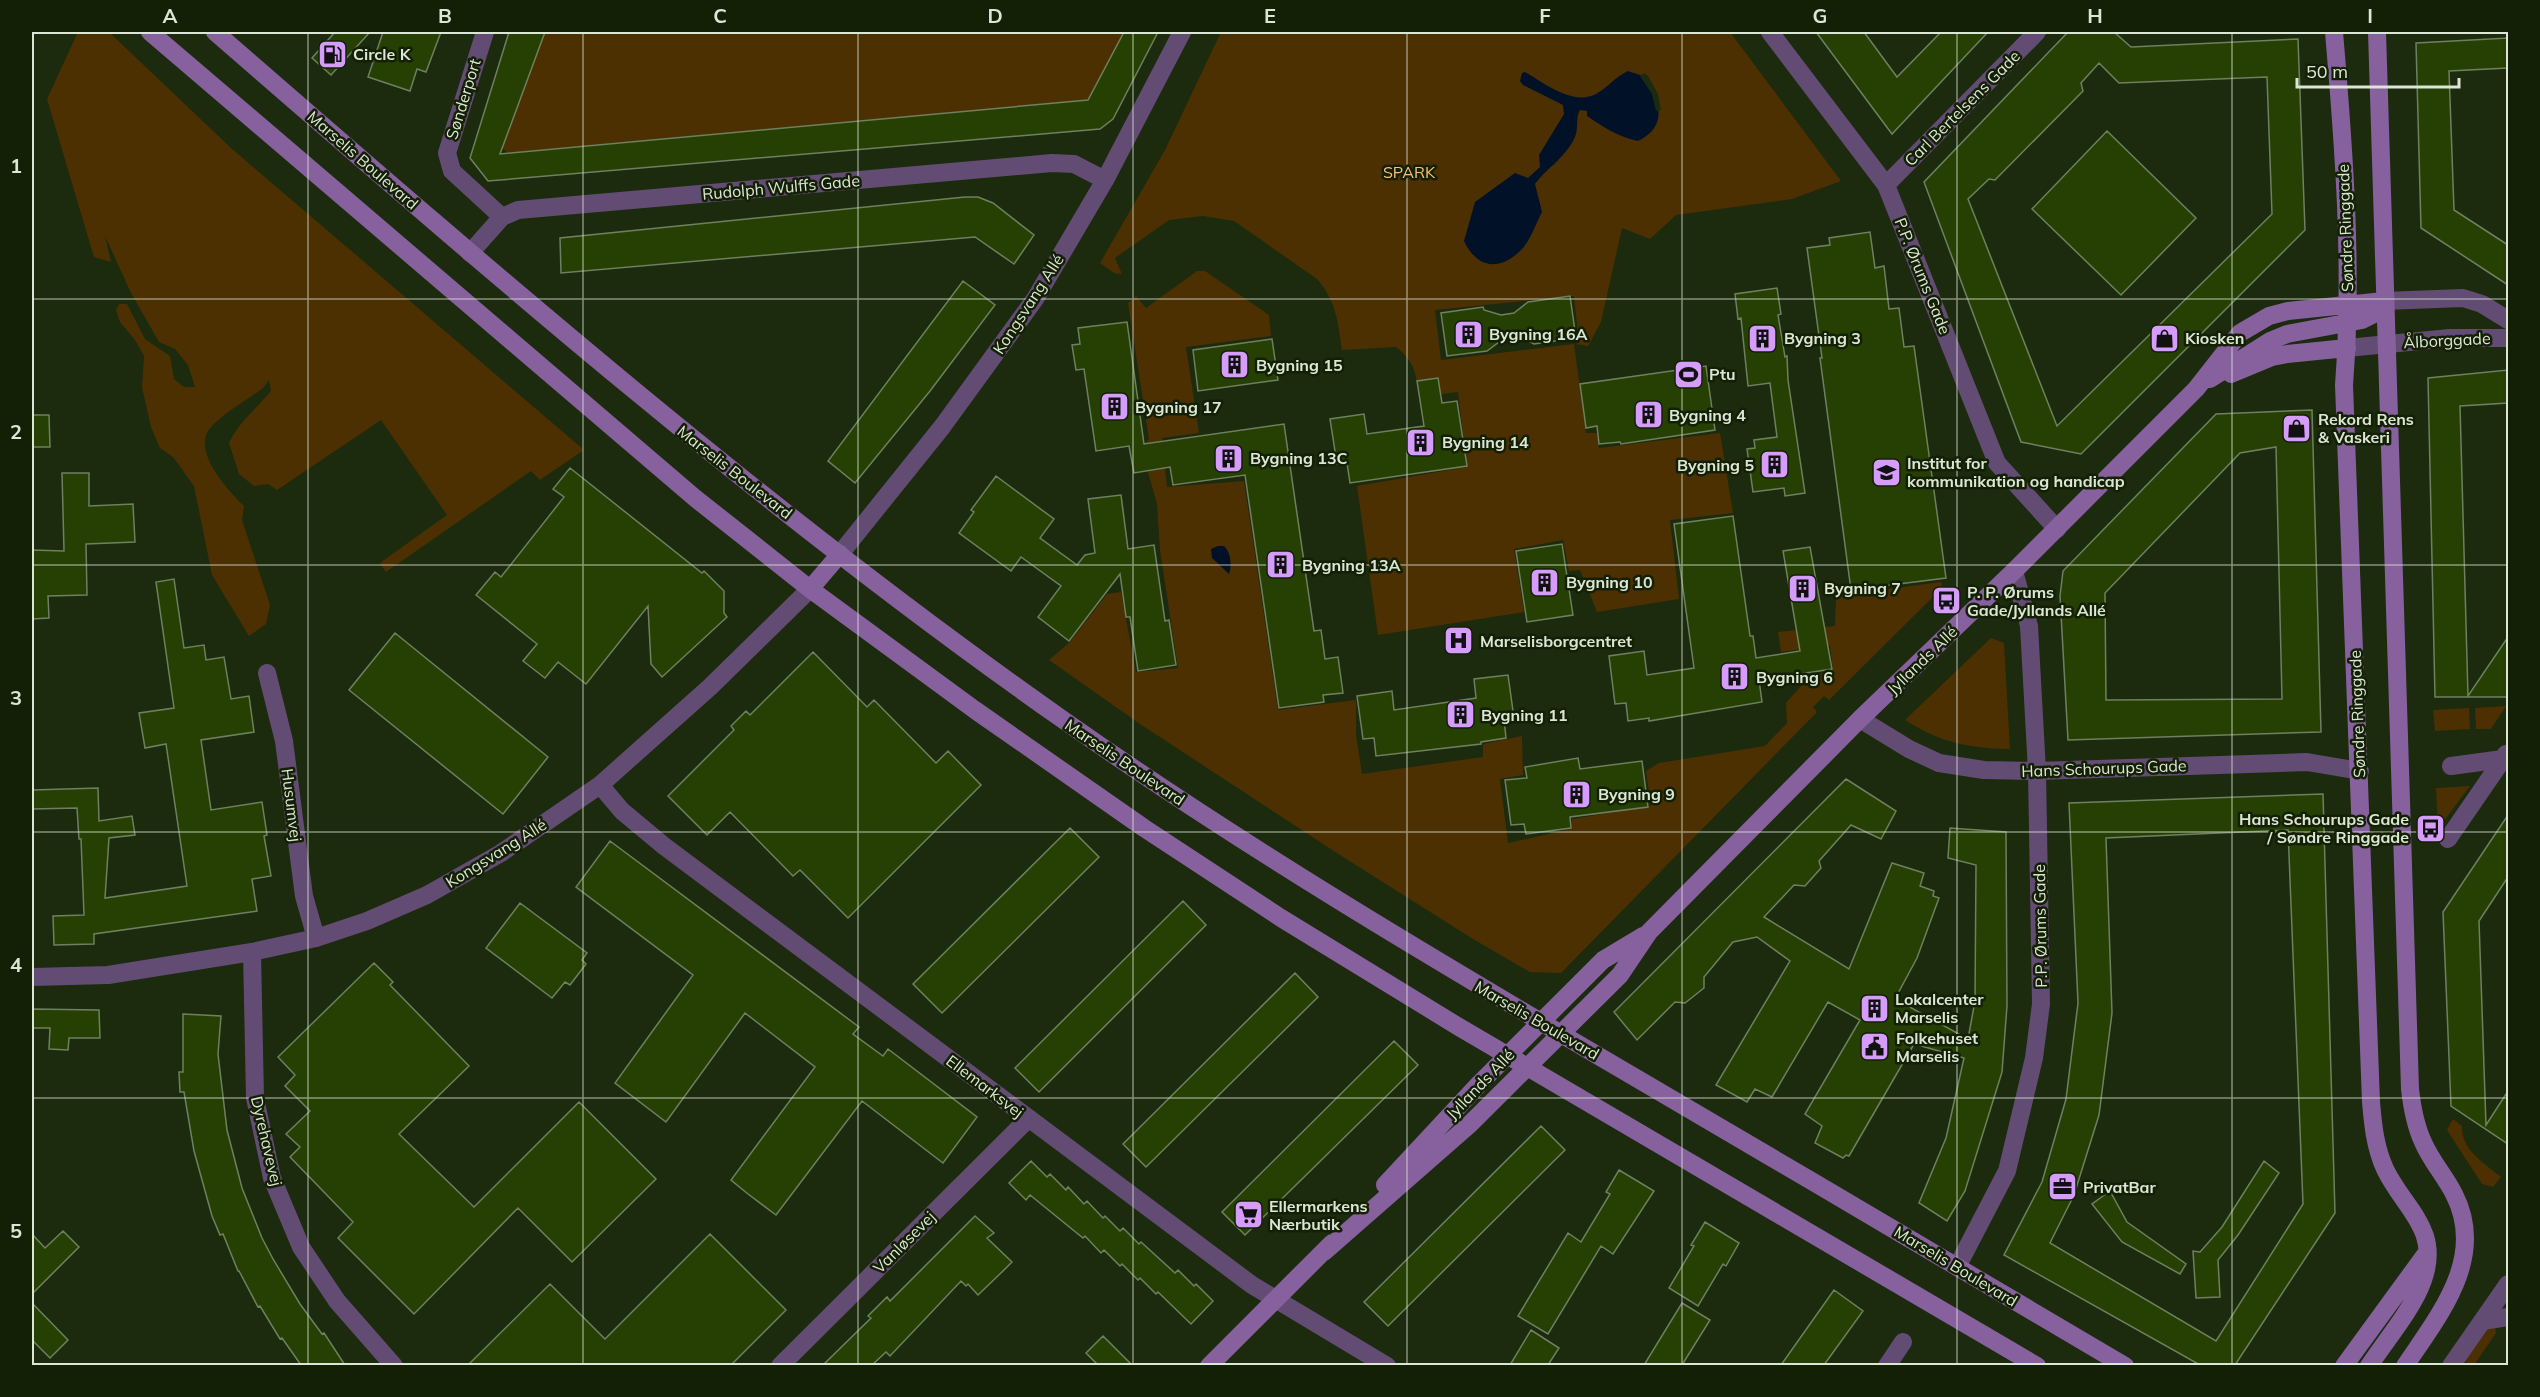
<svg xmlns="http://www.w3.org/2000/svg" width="2540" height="1397" viewBox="0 0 2540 1397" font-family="Mulish,sans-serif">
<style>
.green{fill:#4d3002}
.water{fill:#001128}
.pier{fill:#1c2a0e}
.building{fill:#264003;stroke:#6e8060;stroke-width:1.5;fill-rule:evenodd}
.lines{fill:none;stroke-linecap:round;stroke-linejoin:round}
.street{stroke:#634c73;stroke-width:18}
.secondary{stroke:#86619e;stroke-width:18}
.grid{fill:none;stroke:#dce6d5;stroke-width:1.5;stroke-opacity:0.55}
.labels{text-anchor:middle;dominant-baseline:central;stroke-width:5;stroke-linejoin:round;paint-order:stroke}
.poi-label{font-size:16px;font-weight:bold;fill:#dce6d5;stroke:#132005;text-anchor:start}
.street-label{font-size:16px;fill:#dce6d5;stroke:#132005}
.park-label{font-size:16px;fill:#febf71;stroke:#132005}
.neatline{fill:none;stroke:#dce6d5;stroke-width:2}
.grid-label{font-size:20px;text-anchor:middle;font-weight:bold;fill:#dce6d5}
</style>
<rect width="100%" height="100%" fill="#1c2a0e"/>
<path class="green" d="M90,32L111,34L231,148L584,450L540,480L531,471L386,572L380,564L384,560L447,515L381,420L277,490L268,484L254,486L239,474L229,443C238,423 257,408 271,391L269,380L263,388C247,400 225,412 211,427C190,450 228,490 244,506L242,520L270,605L266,624L249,636L212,575L194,486L173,457L160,448L151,427L142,387L144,356L135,340L120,322L116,310L119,304H127L145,339L170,356L174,379L184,387H195L188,365L175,349L159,342L131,293L105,236L111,262L94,257L47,99L77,34Z
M545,32H1124L1088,100L508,153L502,148Z
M1221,32H1730L1841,181L1792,199L1676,215L1650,239L1622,228L1601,322L1588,346L1575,344L1579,343L1574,296L1435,310L1441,360L1574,344L1586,433H1597L1599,448L1720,433L1733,513L1670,520L1679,599L1597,612L1580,570L1569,571L1563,540L1514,549L1524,612L1378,635L1357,486L1467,467L1458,392L1419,397C1416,373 1415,362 1396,347L1342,350C1338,322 1336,300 1317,279L1234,221L1203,216L1169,220L1115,258L1122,274L1114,273L1100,263L1165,150Z
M1197,271H1205L1269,315L1271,336L1186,347L1199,433L1162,438L1167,487L1244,481L1278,710L1356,700V735L1362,774L1483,757V744L1522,736L1523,775L1500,779L1508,843L1571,829L1572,819L1651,806L1646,771L1659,763L1765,746L1787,723L1786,703L1809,677L1833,670L1830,645L1781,652L1778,632L1835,626L1836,596L1941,582L1943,587L1829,700L1824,696L1813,707L1817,712L1561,973L1530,972L1473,939L1340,855L1140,724L1049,660L1070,642L1107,594L1121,592L1136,672L1178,668L1160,550L1157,504L1141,448L1149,439L1128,303L1136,296L1146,308Z
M1991,638L2004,643L2010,749C1968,748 1941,743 1905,720Z
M2506,706L2491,729H2476L2475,708Z
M2469,708L2470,729L2435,731L2433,710Z
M2470,786L2440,826L2438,830L2436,788Z
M2453,1119L2462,1126C2461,1150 2484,1163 2501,1177L2493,1187L2482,1184L2447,1130Z
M2495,1326L2496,1333L2474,1365L2465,1362L2488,1328Z"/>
<path class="water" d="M1628,71L1643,76C1659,99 1670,125 1638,141C1619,137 1603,127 1587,116V111L1580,110C1575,118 1579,128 1575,137C1567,156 1547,168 1535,184L1542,212C1536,223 1531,240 1521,250C1499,272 1477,268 1464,241L1475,202L1515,173L1528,178L1540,167L1539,155L1564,114L1563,105L1523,85L1520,81L1522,73L1525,72C1544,83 1573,106 1596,94C1607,88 1615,77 1628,71Z
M1218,546H1224C1231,553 1232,565 1229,574L1212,558L1211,549Z"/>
<path class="pier" d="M1644,73L1648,76L1658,94L1661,110L1656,111L1652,94L1640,76Z"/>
<path class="building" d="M335,32H370L331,75L312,58Z
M383,32H441L426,72L417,69L410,91L368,77Z
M509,32H545L500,154L1088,100L1124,32H1158L1113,119L1100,129L488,181L470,158Z
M1816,32H1864L1897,77L1941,32H1988L1892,134Z
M2068,32H2114L2131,47L2298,39L2305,230L2081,454L2021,442L1924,182ZM2099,63L2119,83L2267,77L2272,214L2057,426L1968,199L1989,179L1995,180L2083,91L2081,83Z
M2508,38V68L2449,71L2454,210L2508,245V285L2421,228L2416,43Z
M2107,131L2196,218L2121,295L2032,209Z
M965,197H978L993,203L1034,235L1014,264L975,237L561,273L560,238Z
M1870,232L1875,268L1884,266L1889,309L1899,308L1904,347L1914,346L1946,578L1851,590L1820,358H1822L1807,248L1830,245L1829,238Z
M963,281L995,305L930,391L855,483L828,461Z
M1777,288L1781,314L1778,315L1785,357L1787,356L1788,380L1805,493L1785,496L1784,488L1753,492L1747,449L1755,448L1754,440L1777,437L1770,383L1748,386L1741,318L1738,319L1735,294Z
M1570,296L1576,338L1534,344L1519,336L1503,339L1487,351L1447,356L1441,313L1483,307L1484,310L1501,315L1514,313L1528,302Z
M1127,322L1144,444L1284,424L1314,631L1321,630L1325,659L1338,657L1343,693L1323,695L1324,702L1279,708L1245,475L1173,485L1170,467L1134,473L1129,446L1096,451L1084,369L1076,370L1072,345L1080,344L1078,328Z
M1272,339L1278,380L1198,391L1193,350Z
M1706,366L1715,430L1621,444L1620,442L1599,444L1597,426L1586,428L1580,384Z
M2508,370V403L2460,406L2468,696L2508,637V697H2435L2428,378Z
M1438,378L1442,403L1457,401L1467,466L1350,483L1347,463L1337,464L1330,419L1364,414L1367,434L1424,426L1417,381Z
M2312,410L2321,732L2068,740L2060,596L2063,571L2216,414ZM2276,447L2282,699L2106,700L2105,593L2240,453Z
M32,415H49L50,447H32Z
M570,468L702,573L704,571L724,591V613L727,617L662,677L651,664L648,606L586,684L558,662L545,678L523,661L537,644L476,595L495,572L501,577L564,497L553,489Z
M62,473H89V506L133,504L135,542L86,544L87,595L48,596L49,618L32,619V550L64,551Z
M996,476L1054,519L1040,538L1077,565L1085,555L1095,553L1088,499L1121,495L1128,549L1154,545L1165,621L1169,620L1176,665L1138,671L1130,617H1126L1120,574L1069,641L1038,617L1061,586L1021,557L1011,571L959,533L974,512L971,510Z
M1733,516L1750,636H1753L1756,658L1800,651L1783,551L1810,547L1832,669L1759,680L1762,702L1649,721V718L1628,721L1626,703L1615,704L1609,656L1644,651L1647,675L1694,668L1674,524Z
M1562,544L1573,615L1527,622L1516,551Z
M174,579L184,648L204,645L206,660L224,657L231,699L249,696L254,732L201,740L211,810L262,802L267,835L264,836L271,876L252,879L257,911L94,934V944L54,945L53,916L84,915L81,839H79L77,808L32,809V790L98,788L99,821L132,816L135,835L109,838L105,898L187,886L166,744L145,748L139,713L174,708L156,582Z
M395,633L548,757L503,814L349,690Z
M813,652L867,707L874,700L936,763L948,751L981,785L848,918L800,870L793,876L730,812L707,835L668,796L734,730L731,726L746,711L750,715Z
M1508,675L1514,718L1504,719L1506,738L1481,742V744L1376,756L1374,738L1363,739L1357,696L1392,691L1394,710L1476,698L1474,679Z
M1578,758L1580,769L1642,761L1648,807L1570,817L1571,828L1526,834L1524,824L1511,825L1505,780L1527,778L1525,767Z
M1846,779L1896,811L1881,839L1851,825L1819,861L1821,868L1805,886L1794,885L1764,917L1849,969L1892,863L1924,873L1920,886L1934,891L1933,896L1939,898L1917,958L1895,999L1968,1039L1975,1001L1976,865L1948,858L1950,828L2006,832L2007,1006L2002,1072L1965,1191L1947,1221L1919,1203L1946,1138L1964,1058L1914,1044L1849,1156L1846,1155L1843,1158L1815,1143L1822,1126L1805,1114L1860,1020L1828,1002L1772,1097L1755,1089L1747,1102L1716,1085L1790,961L1757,937L1733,942L1704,977V988L1685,1003L1675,1002L1637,1040L1614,1012Z
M2323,794L2335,1213L2235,1365H2200L2004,1255L2042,1182L2066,1099L2078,1003L2069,803ZM2288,830L2303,1204L2216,1341L2050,1243L2074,1195L2099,1115L2112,1013L2106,838Z
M2508,815V877L2479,921L2486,1125L2508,1091V1144L2451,1106L2443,912Z
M1070,828L1099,857L942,1013L913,984Z
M610,841L859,1027L853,1034L883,1056L888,1049L977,1117L943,1163L862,1101L776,1215L748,1194L731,1180L815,1067L745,1013L666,1122L615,1083L693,975L576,887Z
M1183,901L1206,925L1039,1092L1015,1068Z
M520,903L587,953L582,960L586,964L570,985L565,982L552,998L486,948Z
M374,963L393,982L390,985L469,1066L399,1134L474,1207L579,1102L656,1179L572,1262L518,1208L414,1314L338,1238L353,1222L290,1157L300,1147L286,1134L310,1111L285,1086L295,1075L278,1057Z
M1295,973L1318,997L1146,1167L1123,1144Z
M32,1009L99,1010L100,1038H69L68,1050L49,1049L50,1028H32Z
M183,1014L221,1016L218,1054L227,1130L242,1188L262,1238L273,1259L300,1304L322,1334L324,1333L345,1365H301L282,1338L280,1339L260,1306L258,1307L239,1271H238L223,1234L220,1235L212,1216L194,1151L184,1092H180L179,1072H183Z
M1394,1041L1418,1065L1245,1235L1222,1212Z
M1541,1126L1565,1150L1388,1326L1364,1302Z
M1031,1161L1047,1177L1050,1174L1066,1190L1068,1187L1084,1204L1087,1201L1103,1218L1105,1216L1120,1231L1123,1228L1139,1244L1141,1242L1175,1273L1178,1270L1194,1286L1196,1284L1213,1301L1191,1324L1158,1292L1156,1294L1140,1278L1138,1280L1122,1264L1120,1266L1104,1250L1101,1253L1085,1236L1083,1238L1030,1195L1026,1200L1009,1183Z
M2264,1161L2279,1173L2238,1235L2218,1260L2220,1297L2196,1298L2193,1251L2200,1252L2222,1227Z
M1619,1170L1654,1191L1613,1254L1601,1246L1548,1334L1518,1316L1568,1233L1581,1242L1610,1194L1606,1192Z
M2110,1191L2127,1222L2186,1264L2180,1274L2122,1242L2092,1204Z
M975,1216L994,1233L987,1238L1012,1262L1003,1271L978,1295L968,1284L966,1286L961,1281L890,1356L886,1352L872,1365H823L871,1318L868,1316L887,1297L890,1301Z
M1705,1222L1739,1243L1726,1266L1723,1264L1698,1306L1669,1288L1694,1246L1691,1245Z
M63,1231L79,1247L32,1294V1234L45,1248Z
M710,1234L786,1310L731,1365H468L550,1284L605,1339Z
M1834,1290L1863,1311L1824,1365H1781Z
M32,1303L68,1340L50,1358L32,1340Z
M1682,1303L1710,1320L1682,1365H1644Z
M1531,1330L1559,1348L1548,1365H1510Z
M1103,1336L1132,1365H1098L1086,1353Z"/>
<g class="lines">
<path class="street" d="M485,32L447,153L452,171L502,217
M1770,32L1886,185L1997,463L2057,529
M1886,185L2037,32
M470,253L502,217L518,210L1052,163L1074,164L1105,180
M2384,301L2463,298L2482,304L2508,320
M2347,348L2450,338H2508
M840,554L942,427L1035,299L1105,180L1182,32
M267,673L284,741L304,896L316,938
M1860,719L1909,749L1939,763L1984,770L2037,771L2307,762L2360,771
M2451,766L2503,759L2506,754
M600,785L622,811L664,846L1252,1285L1387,1366
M2448,839L2503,759
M252,952L255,1098L272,1178L301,1247L337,1301L394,1366
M32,977L108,975L252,952L316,938L367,921L427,895L501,853L600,785L710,687L810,589
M1957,1267L2007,1171L2034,1058L2041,1004L2037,771L2029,626L2014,571
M2482,1321L2508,1317
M780,1366L1029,1118
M1887,1366L1903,1342
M2451,1366L2508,1284"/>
<path class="secondary" d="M150,32L695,498L810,589L975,710L1144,828L1281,918L1459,1027L2037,1366
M215,32C489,270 764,510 1062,719C1241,845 1430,957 1619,1068C1788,1167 1956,1266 2125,1366
M2334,32C2344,149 2353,268 2344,385L2371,1102C2373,1125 2375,1147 2385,1169C2404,1209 2441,1229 2423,1280C2413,1309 2386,1340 2369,1366
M2377,32L2410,1089C2412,1107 2415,1125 2423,1142C2431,1161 2445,1176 2454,1194C2487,1258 2439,1315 2405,1366
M2231,374L2272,357L2287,354L2347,348
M2210,379L2270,341L2287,334L2362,320L2374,314L2384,301
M810,589L840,554
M1385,1185L1480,1083L1603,960L1643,936
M1324,1252L1469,1125L1620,975L1649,932L1860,719L2014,571L2196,389L2240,333L2269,316L2288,311L2384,301
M1209,1366L1332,1243
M2344,1366L2425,1255"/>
</g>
<path class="grid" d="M308,32V1366M583,32V1366M858,32V1366M1133,32V1366M1407,32V1366M1682,32V1366M1957,32V1366M2232,32V1366M32,299H2508M32,565H2508M32,832H2508M32,1098H2508"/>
<defs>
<symbol id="fuel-square" viewBox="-11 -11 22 22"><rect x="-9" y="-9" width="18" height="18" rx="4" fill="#d59cfb" stroke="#132005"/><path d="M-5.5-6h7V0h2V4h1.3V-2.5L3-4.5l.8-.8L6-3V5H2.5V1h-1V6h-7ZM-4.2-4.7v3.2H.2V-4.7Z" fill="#111"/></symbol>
<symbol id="building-square" viewBox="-11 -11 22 22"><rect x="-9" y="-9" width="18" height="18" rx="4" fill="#d59cfb" stroke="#132005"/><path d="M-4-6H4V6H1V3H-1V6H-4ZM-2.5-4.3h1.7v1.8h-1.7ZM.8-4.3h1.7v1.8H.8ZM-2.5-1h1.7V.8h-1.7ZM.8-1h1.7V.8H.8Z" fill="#111"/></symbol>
<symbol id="shop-square" viewBox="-11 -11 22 22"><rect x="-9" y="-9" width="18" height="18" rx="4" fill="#d59cfb" stroke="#132005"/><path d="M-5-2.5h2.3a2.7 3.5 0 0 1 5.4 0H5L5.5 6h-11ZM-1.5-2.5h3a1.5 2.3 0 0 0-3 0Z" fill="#111"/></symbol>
<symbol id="stadium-square" viewBox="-11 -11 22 22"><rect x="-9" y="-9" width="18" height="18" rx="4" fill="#d59cfb" stroke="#132005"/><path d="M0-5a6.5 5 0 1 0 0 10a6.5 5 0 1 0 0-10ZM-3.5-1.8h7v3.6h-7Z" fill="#111"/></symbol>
<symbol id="school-square" viewBox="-11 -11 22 22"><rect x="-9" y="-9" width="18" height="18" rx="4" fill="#d59cfb" stroke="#132005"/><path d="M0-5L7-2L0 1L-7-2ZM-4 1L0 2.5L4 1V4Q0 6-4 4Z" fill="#111"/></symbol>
<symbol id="bus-square" viewBox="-11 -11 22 22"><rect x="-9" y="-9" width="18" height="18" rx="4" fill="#d59cfb" stroke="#132005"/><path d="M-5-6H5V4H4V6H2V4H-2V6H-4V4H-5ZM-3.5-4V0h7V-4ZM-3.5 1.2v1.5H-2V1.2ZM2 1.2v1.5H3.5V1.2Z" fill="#111"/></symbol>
<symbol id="hospital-square" viewBox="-11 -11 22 22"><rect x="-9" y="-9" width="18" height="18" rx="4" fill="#d59cfb" stroke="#132005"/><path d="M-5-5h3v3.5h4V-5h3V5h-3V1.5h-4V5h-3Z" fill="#111"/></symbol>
<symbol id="civic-square" viewBox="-11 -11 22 22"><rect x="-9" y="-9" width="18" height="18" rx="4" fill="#d59cfb" stroke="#132005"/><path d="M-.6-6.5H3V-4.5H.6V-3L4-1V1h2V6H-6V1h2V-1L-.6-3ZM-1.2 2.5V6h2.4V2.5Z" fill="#111"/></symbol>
<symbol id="office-square" viewBox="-11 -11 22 22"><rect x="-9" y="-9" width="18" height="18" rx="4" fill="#d59cfb" stroke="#132005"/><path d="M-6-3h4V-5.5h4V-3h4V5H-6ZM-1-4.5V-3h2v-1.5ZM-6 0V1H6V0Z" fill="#111"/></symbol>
<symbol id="supermarket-square" viewBox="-11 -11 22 22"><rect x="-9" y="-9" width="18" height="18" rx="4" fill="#d59cfb" stroke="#132005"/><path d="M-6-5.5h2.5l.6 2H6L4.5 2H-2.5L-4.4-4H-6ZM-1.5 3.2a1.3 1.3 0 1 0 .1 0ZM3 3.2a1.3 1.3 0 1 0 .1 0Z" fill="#111"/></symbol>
</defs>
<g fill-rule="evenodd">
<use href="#fuel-square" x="316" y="38" width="33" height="33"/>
<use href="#building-square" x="1452" y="318" width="33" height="33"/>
<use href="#building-square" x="1746" y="322" width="33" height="33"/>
<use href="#shop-square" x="2148" y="322" width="33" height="33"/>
<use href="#building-square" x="1218" y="348" width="33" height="33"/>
<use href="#stadium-square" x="1672" y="358" width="33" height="33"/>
<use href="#building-square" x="1098" y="390" width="33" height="33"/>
<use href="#building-square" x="1632" y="398" width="33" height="33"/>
<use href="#shop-square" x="2280" y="412" width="33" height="33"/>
<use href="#building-square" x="1404" y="426" width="33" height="33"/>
<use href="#building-square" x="1212" y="442" width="33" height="33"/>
<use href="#building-square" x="1758" y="448" width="33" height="33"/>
<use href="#school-square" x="1870" y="456" width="33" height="33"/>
<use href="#building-square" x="1264" y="548" width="33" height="33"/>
<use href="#building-square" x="1528" y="566" width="33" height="33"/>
<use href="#building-square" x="1786" y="572" width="33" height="33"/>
<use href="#bus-square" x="1930" y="584" width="33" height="33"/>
<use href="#hospital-square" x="1442" y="624" width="33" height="33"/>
<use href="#building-square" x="1718" y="660" width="33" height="33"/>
<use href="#building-square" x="1444" y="698" width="33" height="33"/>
<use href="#building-square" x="1560" y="778" width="33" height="33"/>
<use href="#bus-square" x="2414" y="812" width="33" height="33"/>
<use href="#building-square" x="1858" y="992" width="33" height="33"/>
<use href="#civic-square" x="1858" y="1030" width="33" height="33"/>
<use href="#office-square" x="2046" y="1170" width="33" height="33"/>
<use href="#supermarket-square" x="1232" y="1198" width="33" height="33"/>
</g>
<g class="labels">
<g class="poi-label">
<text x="353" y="54">Circle K</text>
<text x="1489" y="334">Bygning 16A</text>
<text x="1784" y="338">Bygning 3</text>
<text x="2185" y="338">Kiosken</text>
<text x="1256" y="365">Bygning 15</text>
<text x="1709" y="374">Ptu</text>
<text x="1135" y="407">Bygning 17</text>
<text x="1669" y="415">Bygning 4</text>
<text x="2318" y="419">Rekord Rens<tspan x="2318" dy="18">&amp; Vaskeri</tspan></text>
<text x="1442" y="442">Bygning 14</text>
<text x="1250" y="458">Bygning 13C</text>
<text x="1907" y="463">Institut for<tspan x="1907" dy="18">kommunikation og handicap</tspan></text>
<text x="1754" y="465" text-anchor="end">Bygning 5</text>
<text x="1302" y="565">Bygning 13A</text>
<text x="1566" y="582">Bygning 10</text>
<text x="1824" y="588">Bygning 7</text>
<text x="1967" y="592">P. P. Ørums<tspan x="1967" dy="18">Gade/Jyllands Allé</tspan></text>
<text x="1480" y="641">Marselisborgcentret</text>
<text x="1756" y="677">Bygning 6</text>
<text x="1481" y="715">Bygning 11</text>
<text x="1598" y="794">Bygning 9</text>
<text x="2409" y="819" text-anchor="end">Hans Schourups Gade<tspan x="2409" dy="18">/ Søndre Ringgade</tspan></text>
<text x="1895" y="999">Lokalcenter<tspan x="1895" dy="18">Marselis</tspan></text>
<text x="1896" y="1038">Folkehuset<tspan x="1896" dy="18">Marselis</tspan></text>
<text x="2083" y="1187">PrivatBar</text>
<text x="1269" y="1206">Ellermarkens<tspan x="1269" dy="18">Nærbutik</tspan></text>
</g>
<g class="street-label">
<text transform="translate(463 99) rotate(-73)">Sønderport</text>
<text transform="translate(1962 108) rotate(-45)">Carl Bertelsens Gade</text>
<text transform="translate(363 160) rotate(41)">Marselis Boulevard</text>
<text transform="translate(781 187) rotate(-5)">Rudolph Wulffs Gade</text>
<text transform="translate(2345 228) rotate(-92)">Søndre Ringgade</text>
<text transform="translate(1923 276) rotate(68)">P.P. Ørums Gade</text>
<text transform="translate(1028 304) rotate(-57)">Kongsvang Allé</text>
<text transform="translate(2447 340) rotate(-3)">Ålborggade</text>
<text transform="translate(735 472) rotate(38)">Marselis Boulevard</text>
<text transform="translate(1922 660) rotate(-44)">Jyllands Allé</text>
<text transform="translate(2357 714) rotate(-92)">Søndre Ringgade</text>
<text transform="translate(1125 762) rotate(34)">Marselis Boulevard</text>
<text transform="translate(2104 768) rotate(-2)">Hans Schourups Gade</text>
<text transform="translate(292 805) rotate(83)">Husumvej</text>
<text transform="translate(496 853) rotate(-32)">Kongsvang Allé</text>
<text transform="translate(2040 926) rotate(-91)">P.P. Ørums Gade</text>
<text transform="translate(1537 1020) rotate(30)">Marselis Boulevard</text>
<text transform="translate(1480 1084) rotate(-46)">Jyllands Allé</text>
<text transform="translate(985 1086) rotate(37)">Ellemarksvej</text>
<text transform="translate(267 1141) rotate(77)">Dyrehavevej</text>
<text transform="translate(904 1242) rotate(-45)">Vanløsevej</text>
<text transform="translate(1956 1266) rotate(31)">Marselis Boulevard</text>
</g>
<g class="park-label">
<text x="1409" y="172">SPARK</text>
</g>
</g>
<rect width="2540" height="1397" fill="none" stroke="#132005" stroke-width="66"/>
<path d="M2297 78v9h162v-9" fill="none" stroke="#dce6d5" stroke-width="3"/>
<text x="2306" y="78" font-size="18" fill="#dce6d5" stroke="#132005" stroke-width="4.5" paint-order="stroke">50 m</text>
<rect x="33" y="33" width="2474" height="1331" class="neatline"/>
<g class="grid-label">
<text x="170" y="23">A</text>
<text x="445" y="23">B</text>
<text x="720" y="23">C</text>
<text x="995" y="23">D</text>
<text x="1270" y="23">E</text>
<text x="1545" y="23">F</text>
<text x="1820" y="23">G</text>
<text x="2095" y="23">H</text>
<text x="2370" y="23">I</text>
<text x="16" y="173">1</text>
<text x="16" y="439">2</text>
<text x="16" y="705">3</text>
<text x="16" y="972">4</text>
<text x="16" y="1238">5</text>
</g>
</svg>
